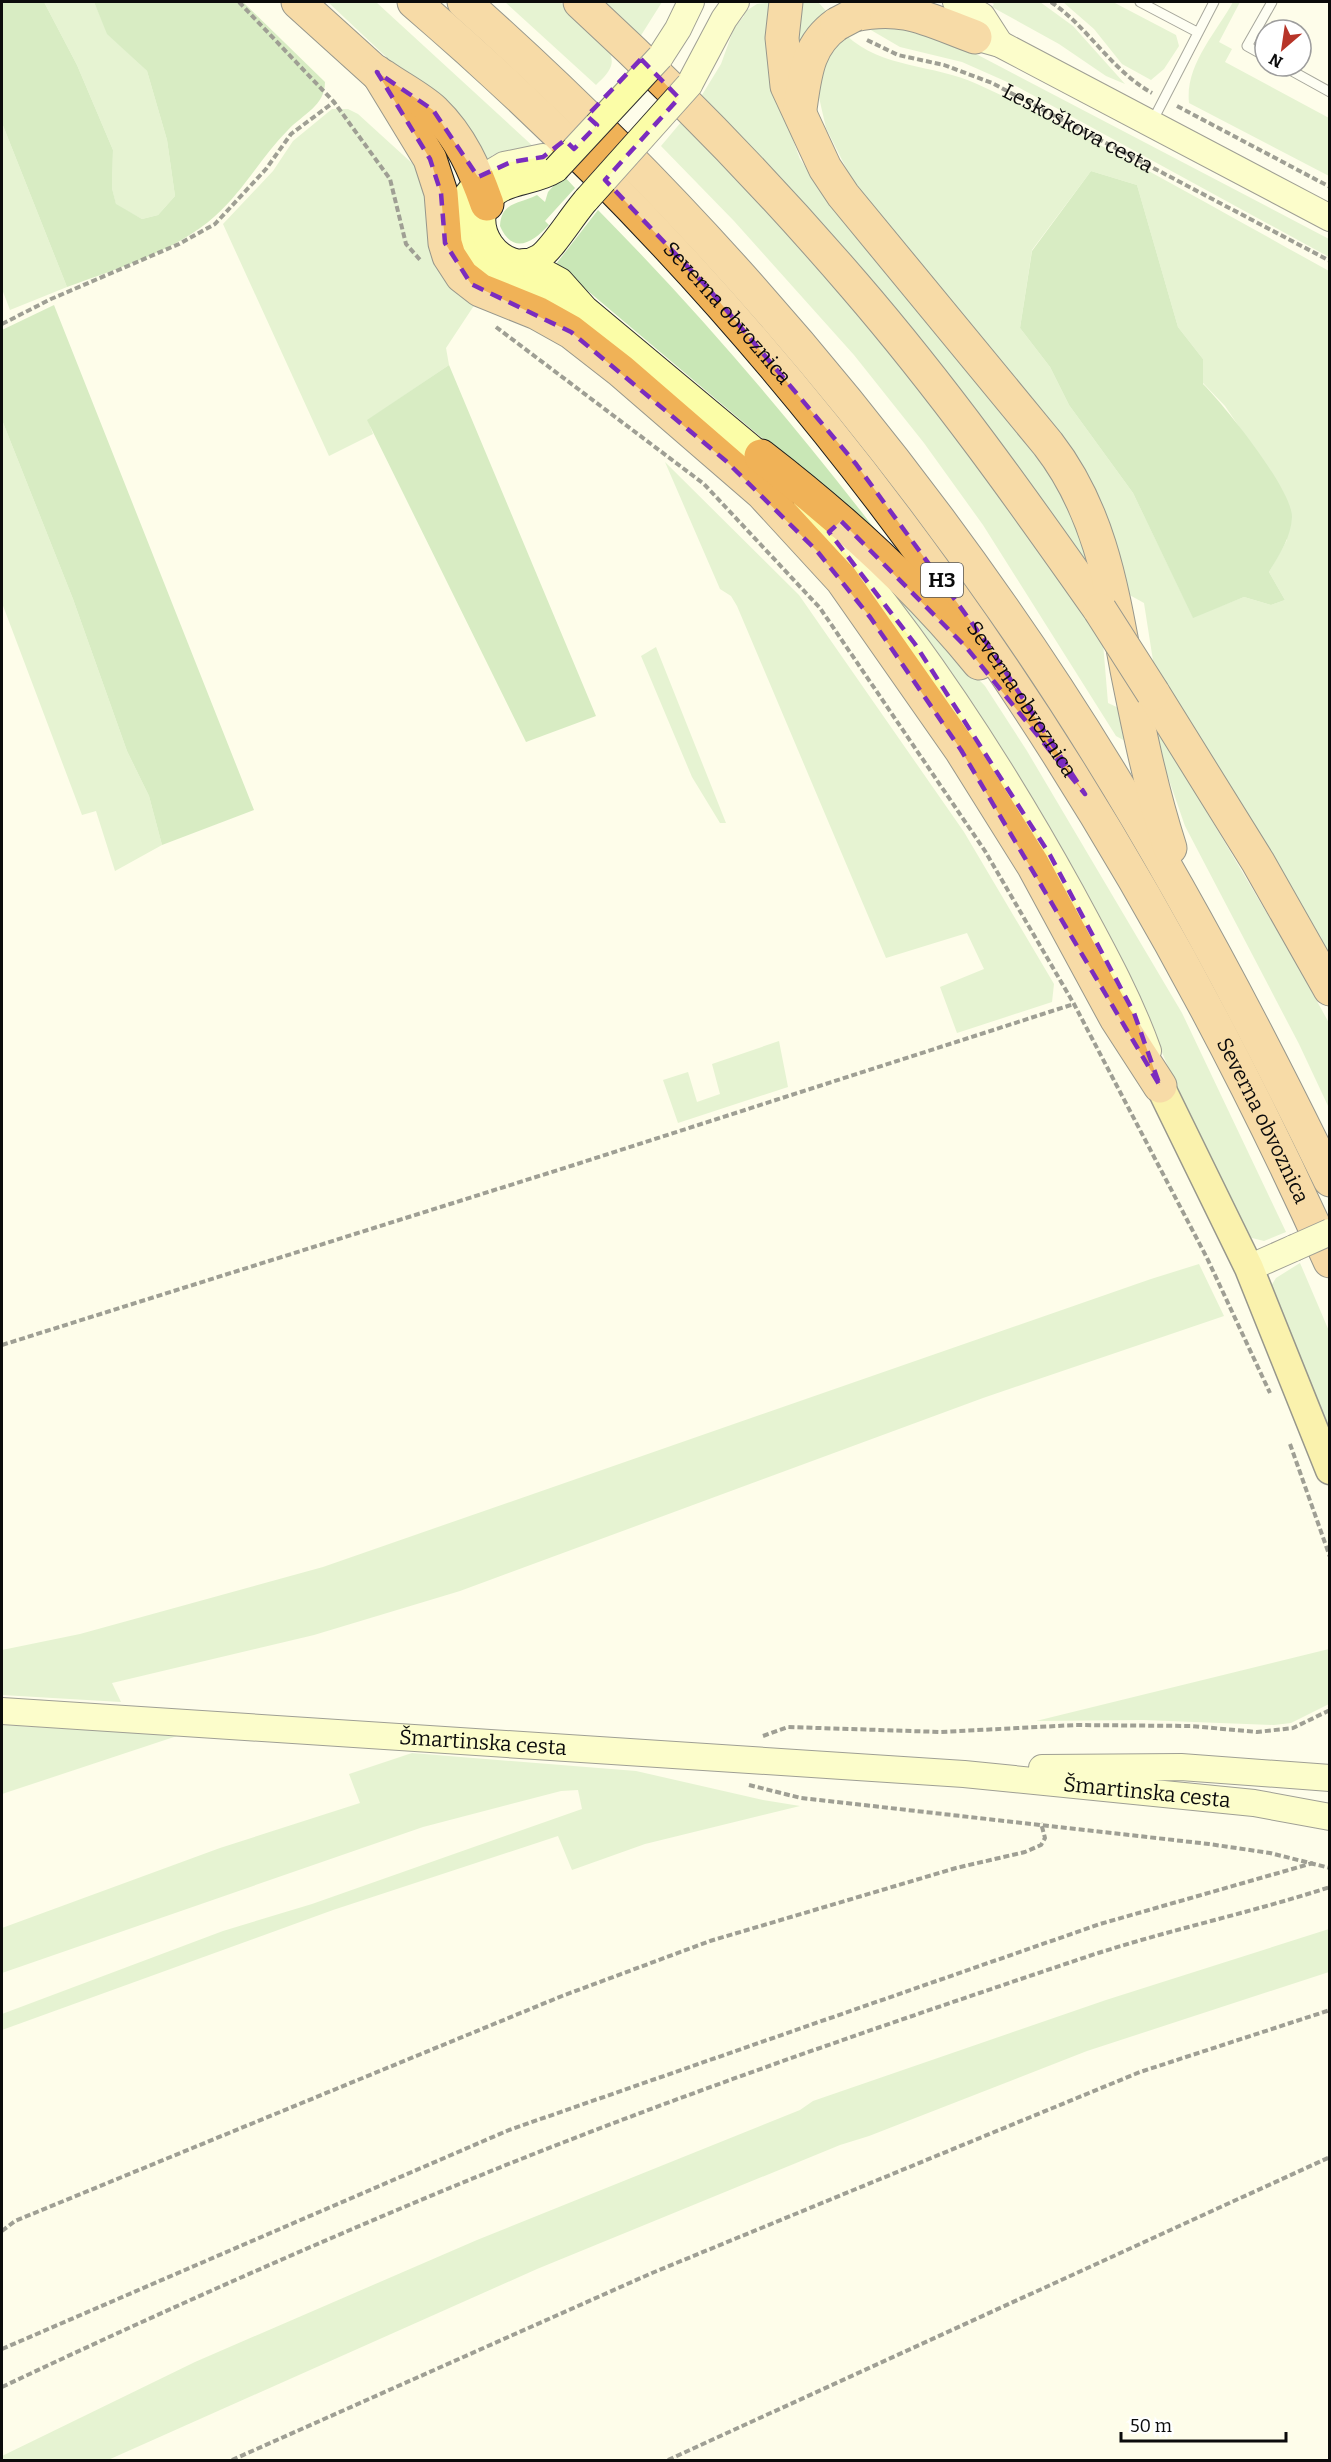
<svg xmlns="http://www.w3.org/2000/svg" width="1331" height="2462" viewBox="0 0 1331 2462" font-family="Bitter,serif">
<style>
.green{fill:#c9e7b6;fill-rule:evenodd}
.forest{fill:#aad796}
.lines{fill:none;stroke-linecap:round;stroke-linejoin:round}
.lane-casing{stroke:#3e3e3e;stroke-width:11}
.secondary-casing{stroke:#2d2d2d;stroke-width:28}
.primary-casing{stroke:#1c1c1c;stroke-width:31}
.highway-casing{stroke:#1c1c1c;stroke-width:35}
.path{stroke:#2d2d2d;stroke-width:4;stroke-dasharray:6 3;stroke-linecap:butt}
.lane{stroke:#fff;stroke-width:9}
.secondary{stroke:#fbfda7;stroke-width:26}
.primary{stroke:#f5e564;stroke-width:28}
.highway{stroke:#f0b257;stroke-width:33}
.secondary-bridge-casing{stroke:#2d2d2d;stroke-width:28;stroke-linecap:butt}
.highway-bridge-casing{stroke:#1c1c1c;stroke-width:35;stroke-linecap:butt}
.secondary-bridge{stroke:#fbfda7;stroke-width:26}
.highway-bridge{stroke:#f0b257;stroke-width:33}
.marked{fill:none;stroke:#7b2cbf;stroke-width:4.5;stroke-dasharray:12 8;stroke-linejoin:round}
.labels{text-anchor:middle;dominant-baseline:central;stroke-width:6;stroke-linejoin:round;paint-order:stroke}
.shield{fill:#fff;stroke:#545454;stroke-width:1.5}
.shield-label{font-size:20px;font-weight:bold;fill:#0b0b0b}
.street-label{font-size:21px;fill:#0b0b0b;stroke:#fff}
</style>
<rect width="100%" height="100%" fill="#fefdea"/>
<path class="green" d="M44,2H94L108,34L147,71L167,140L175,196L158,215L142,219L116,205L112,188L113,150L77,65Z
M328,2H376L536,149L492,155L493,159L484,164L437,105Z
M505,2H560C575,15 618,44 611,66C608,74 601,80 596,85Z
M602,2H662L640,37Z
M773,2L778,99L800,159L836,212L1038,456L1072,512L1097,577L1026,478L868,276L702,95L721,64L734,28L744,16L741,14L757,4Z
M803,2H818L828,13L797,49Z
M990,2H1040L1073,26L1125,84L1106,76L1059,44L992,7L994,4Z
M1063,2H1113L1176,35L1179,46L1164,69L1151,80L1122,64L1094,29Z
M1233,2H1240L1219,42L1232,49L1225,62L1329,118V176L1189,103C1185,65 1216,33 1233,2Z
M875,23L936,33L1329,239V257L1014,85L962,62L900,47L864,26Z
M846,35C882,69 934,64 977,84C1097,139 1213,207 1329,271V964L1154,667L1144,603L1126,593C1118,556 1110,521 1093,486L852,180L826,128L818,93L825,55ZM1091,171L1137,185L1178,327L1203,359V383L1225,406L1280,487L1287,540L1269,572L1285,600L1271,605L1244,597L1193,617L1133,493L1069,405L1050,367L1020,328L1032,250Z
M332,109H348L358,114L414,165L432,211L477,301L446,348L449,365L368,420L373,434L329,456L223,224L273,171L293,141Z
M682,121L834,281L987,474L1103,643L1108,703L1121,709L1125,741L1116,736L983,525L924,443L854,355L734,221L661,146Z
M2,123L67,287L10,310L2,289Z
M563,175L575,188L545,221L549,225C533,242 513,256 500,226C501,202 519,204 537,195L545,202L548,192Z
M598,210C701,314 795,425 884,541L556,264Z
M2,420L73,599L127,751L149,796L162,845L115,871L96,811L82,815L2,603Z
M665,462L799,595L964,832L1054,984L1052,1002L957,1033L940,987L984,969L967,933L886,958L737,606L731,596L720,589Z
M894,593L985,686L1027,751L1182,1013L1286,1232L1264,1241L1248,1237C1200,1154 1169,1061 1127,975L890,595Z
M656,647L726,823H720L692,777L641,656Z
M1150,725L1157,728L1291,954L1329,1023V1108L1299,1044L1185,826Z
M779,1041L788,1087L678,1123L663,1080L688,1072L697,1102L720,1094L712,1064Z
M1300,1263L1329,1331V1437L1271,1286L1276,1278Z
M1199,1264L1224,1316L983,1398L460,1591L314,1635L112,1683L121,1702L2,1695V1650L80,1634L323,1567L1151,1279Z
M1329,1649V1704L1291,1723L1274,1725L1143,1720L1036,1721Z
M2,1725L180,1735L2,1794Z
M412,1753L636,1771L763,1800L800,1806L645,1844L572,1870L558,1836L333,1910L2,2030V2014L223,1931L312,1904L582,1809L578,1790L561,1791L423,1827L2,1973V1928L220,1848L360,1803L349,1774Z
M1329,1929V1972L1087,2051L869,2136L840,2145L537,2269L108,2460H2V2456L195,2362L477,2240L800,2110L813,2101L1106,2000Z"/>
<path class="forest" d="M2,2H44L77,65L113,150L112,188L116,204L142,219L158,215L175,196L167,140L147,71L107,34L94,2H243L325,82C325,106 303,114 288,130C261,157 243,192 214,217C174,252 116,269 67,287L2,123Z
M1091,171L1137,185L1178,327L1203,359V384C1224,405 1292,489 1292,517C1291,538 1279,555 1269,572L1285,600L1271,605L1244,597L1193,618L1133,493L1069,405L1050,367L1020,328L1032,251Z
M54,305L254,810L162,845L149,796L127,751L73,599L2,420V330Z
M449,365L596,716L526,742L367,420Z"/>
<g class="lines">
<defs>
<path id="lane" d="M1140,2L1197,32
M1265,56L1247,46L1272,2
M1283,66L1330,92
M1152,122L1214,2"/>
<g id="secondary">
<path d="M956,2L982,16L1000,44"/>
<path d="M959,27L975,37L1000,44L1330,218"/>
<path d="M660,57L678,29L691,2"/>
<path d="M689,85L724,19L736,2"/>
<path d="M543,157L504,165L479,180L467,195L463,208L461,230L471,257L488,273L525,285L577,305"/>
<path d="M556,169C536,182 511,180 496,192C460,221 502,281 540,257C553,248 574,213 587,199"/>
<path d="M525,262L560,281L585,309L761,456L772,469"/>
<path d="M806,508C909,624 996,756 1071,892C1099,944 1128,995 1148,1051"/>
<path d="M1249,1268L1294,1248"/>
<path id="s2" d="M2,1711L964,1774L1254,1803L1330,1817"/>
<path d="M1042,1768L1181,1767L1330,1778"/>
</g>
<path id="primary" d="M1160,1086L1249,1268L1330,1470"/>
<g id="highway">
<path d="M298,2L392,87"/>
<path id="s3" d="M414,2C813,344 1115,782 1330,1261"/>
<path d="M464,2C667,182 848,386 1003,609C1129,789 1234,983 1330,1180"/>
<path d="M580,2C676,90 768,185 854,285C943,388 1022,499 1100,610"/>
<path d="M786,2L782,38L787,86L825,168L843,195L1048,444C1100,511 1112,589 1127,670C1139,730 1151,789 1170,848"/>
<path d="M854,15C905,4 928,20 975,37"/>
<path d="M377,72L430,159L441,193L445,243L449,256L462,276L480,290L537,313L571,332L621,371L762,493L842,580L961,750L1033,865L1116,1018L1160,1086"/>
<path d="M383,76C400,88 420,98 434,111C461,137 475,170 487,204"/>
<path d="M800,109C805,75 807,45 837,24"/>
<path d="M761,456C840,517 916,585 979,663"/>
<path d="M1153,693L1258,862L1330,989"/>
</g>
</defs>
<use href="#lane" class="lane-casing"/>
<use href="#secondary" class="secondary-casing"/>
<use href="#primary" class="primary-casing"/>
<use href="#highway" class="highway-casing"/>
<g class="path">
<path d="M239,2L334,102L390,179L406,244L421,261"/>
<path d="M1051,2C1089,28 1111,70 1152,93"/>
<path id="s1" d="M867,40L898,55L944,65L992,83L1330,261"/>
<path d="M1177,106L1330,187"/>
<path d="M2,324L51,299L179,244L215,224L266,169L291,134L334,102"/>
<path d="M496,327L704,484L820,608L985,851L1074,1004L1207,1258L1270,1393"/>
<path d="M2,1345L574,1165L1074,1004"/>
<path d="M1290,1444L1330,1557"/>
<path d="M763,1736L788,1727L941,1732L1076,1725L1191,1726L1257,1732L1293,1728L1330,1710"/>
<path d="M749,1785L801,1798L1209,1844L1270,1853L1330,1868"/>
<path d="M2,2231L15,2221L562,1996L710,1941L956,1868L1025,1852L1041,1845L1045,1838L1041,1823"/>
<path d="M2,2349L509,2130L1100,1924L1313,1863"/>
<path d="M2,2387C150,2317 300,2250 452,2187C660,2101 875,2028 1089,1956C1168,1930 1250,1913 1330,1887"/>
<path d="M232,2460L652,2273L1140,2072L1330,2010"/>
<path d="M668,2460L1330,2157"/>
</g>
<use href="#lane" class="lane"/>
<use href="#secondary" class="secondary"/>
<use href="#primary" class="primary"/>
<use href="#highway" class="highway"/>
<defs>
<path id="secondary-bridge" d="M556,169L660,57
M587,199L689,85
M1294,1248L1330,1232"/>
<path id="highway-bridge" d="M837,24L854,15
M1100,610L1153,693"/>
</defs>
<use href="#secondary-bridge" class="secondary-bridge-casing"/>
<use href="#highway-bridge" class="highway-bridge-casing"/>
<use href="#secondary-bridge" class="secondary-bridge"/>
<use href="#highway-bridge" class="highway-bridge"/>
</g>
<path d="M0 0H1331V2462H0ZM641,59L679,98L605,180L707,287L856,464L988,645L1085,794L966,647L841,521L829,532L915,644L1050,855L1134,1013L1160,1086L961,750L870,617L817,551L726,461L571,332L471,284L445,243L441,193L430,159L377,72L433,110L478,177L511,162L543,157L565,140L574,149L597,125L587,116Z" fill="#fefdea" fill-opacity=".55" fill-rule="evenodd"/>
<path class="marked" d="M641,59L679,98L605,180L707,287L856,464L988,645L1085,794L966,647L841,521L829,532L915,644L1050,855L1134,1013L1160,1086L961,750L870,617L817,551L726,461L571,332L471,284L445,243L441,193L430,159L377,72L433,110L478,177L511,162L543,157L565,140L574,149L597,125L587,116Z"/>
<g class="labels">
<rect class="shield" x="921" y="563" width="42" height="34" rx="4.5"/>
<g class="shield-label">
<text x="942" y="580">H3</text>
</g>
<g class="street-label">
<text stroke="none"><textPath href="#s1" startOffset="230">Leskoškova cesta</textPath></text>
<text stroke="none"><textPath href="#s3" startOffset="442">Severna obvoznica</textPath></text>
<text stroke="none"><textPath href="#s3" startOffset="928">Severna obvoznica</textPath></text>
<text stroke="none"><textPath href="#s3" startOffset="1414">Severna obvoznica</textPath></text>
<text stroke="none"><textPath href="#s2" startOffset="482">Šmartinska cesta</textPath></text>
<text stroke="none"><textPath href="#s2" startOffset="1148">Šmartinska cesta</textPath></text>
</g>
</g>
<rect width="1331" height="2462" fill="none" stroke="#0b0b0b" stroke-width="6"/>
<g transform="translate(1283 48) rotate(209)"><circle r="28" fill="#ffffff" stroke="#9d9d9d" stroke-width="1.5"/>
<path d="M0-4.5L10 22L0 15L-10 22Z" fill="#b73428"/>
<text y="-9" font-size="16" font-weight="bold" text-anchor="middle" fill="#0b0b0b">N</text>
</g>
<path d="M1121 2432v9h165v-9" fill="none" stroke="#0b0b0b" stroke-width="3"/>
<text x="1130" y="2432" font-size="18" fill="#0b0b0b" stroke="#ffffff" stroke-width="4.5" paint-order="stroke">50 m</text>
</svg>
